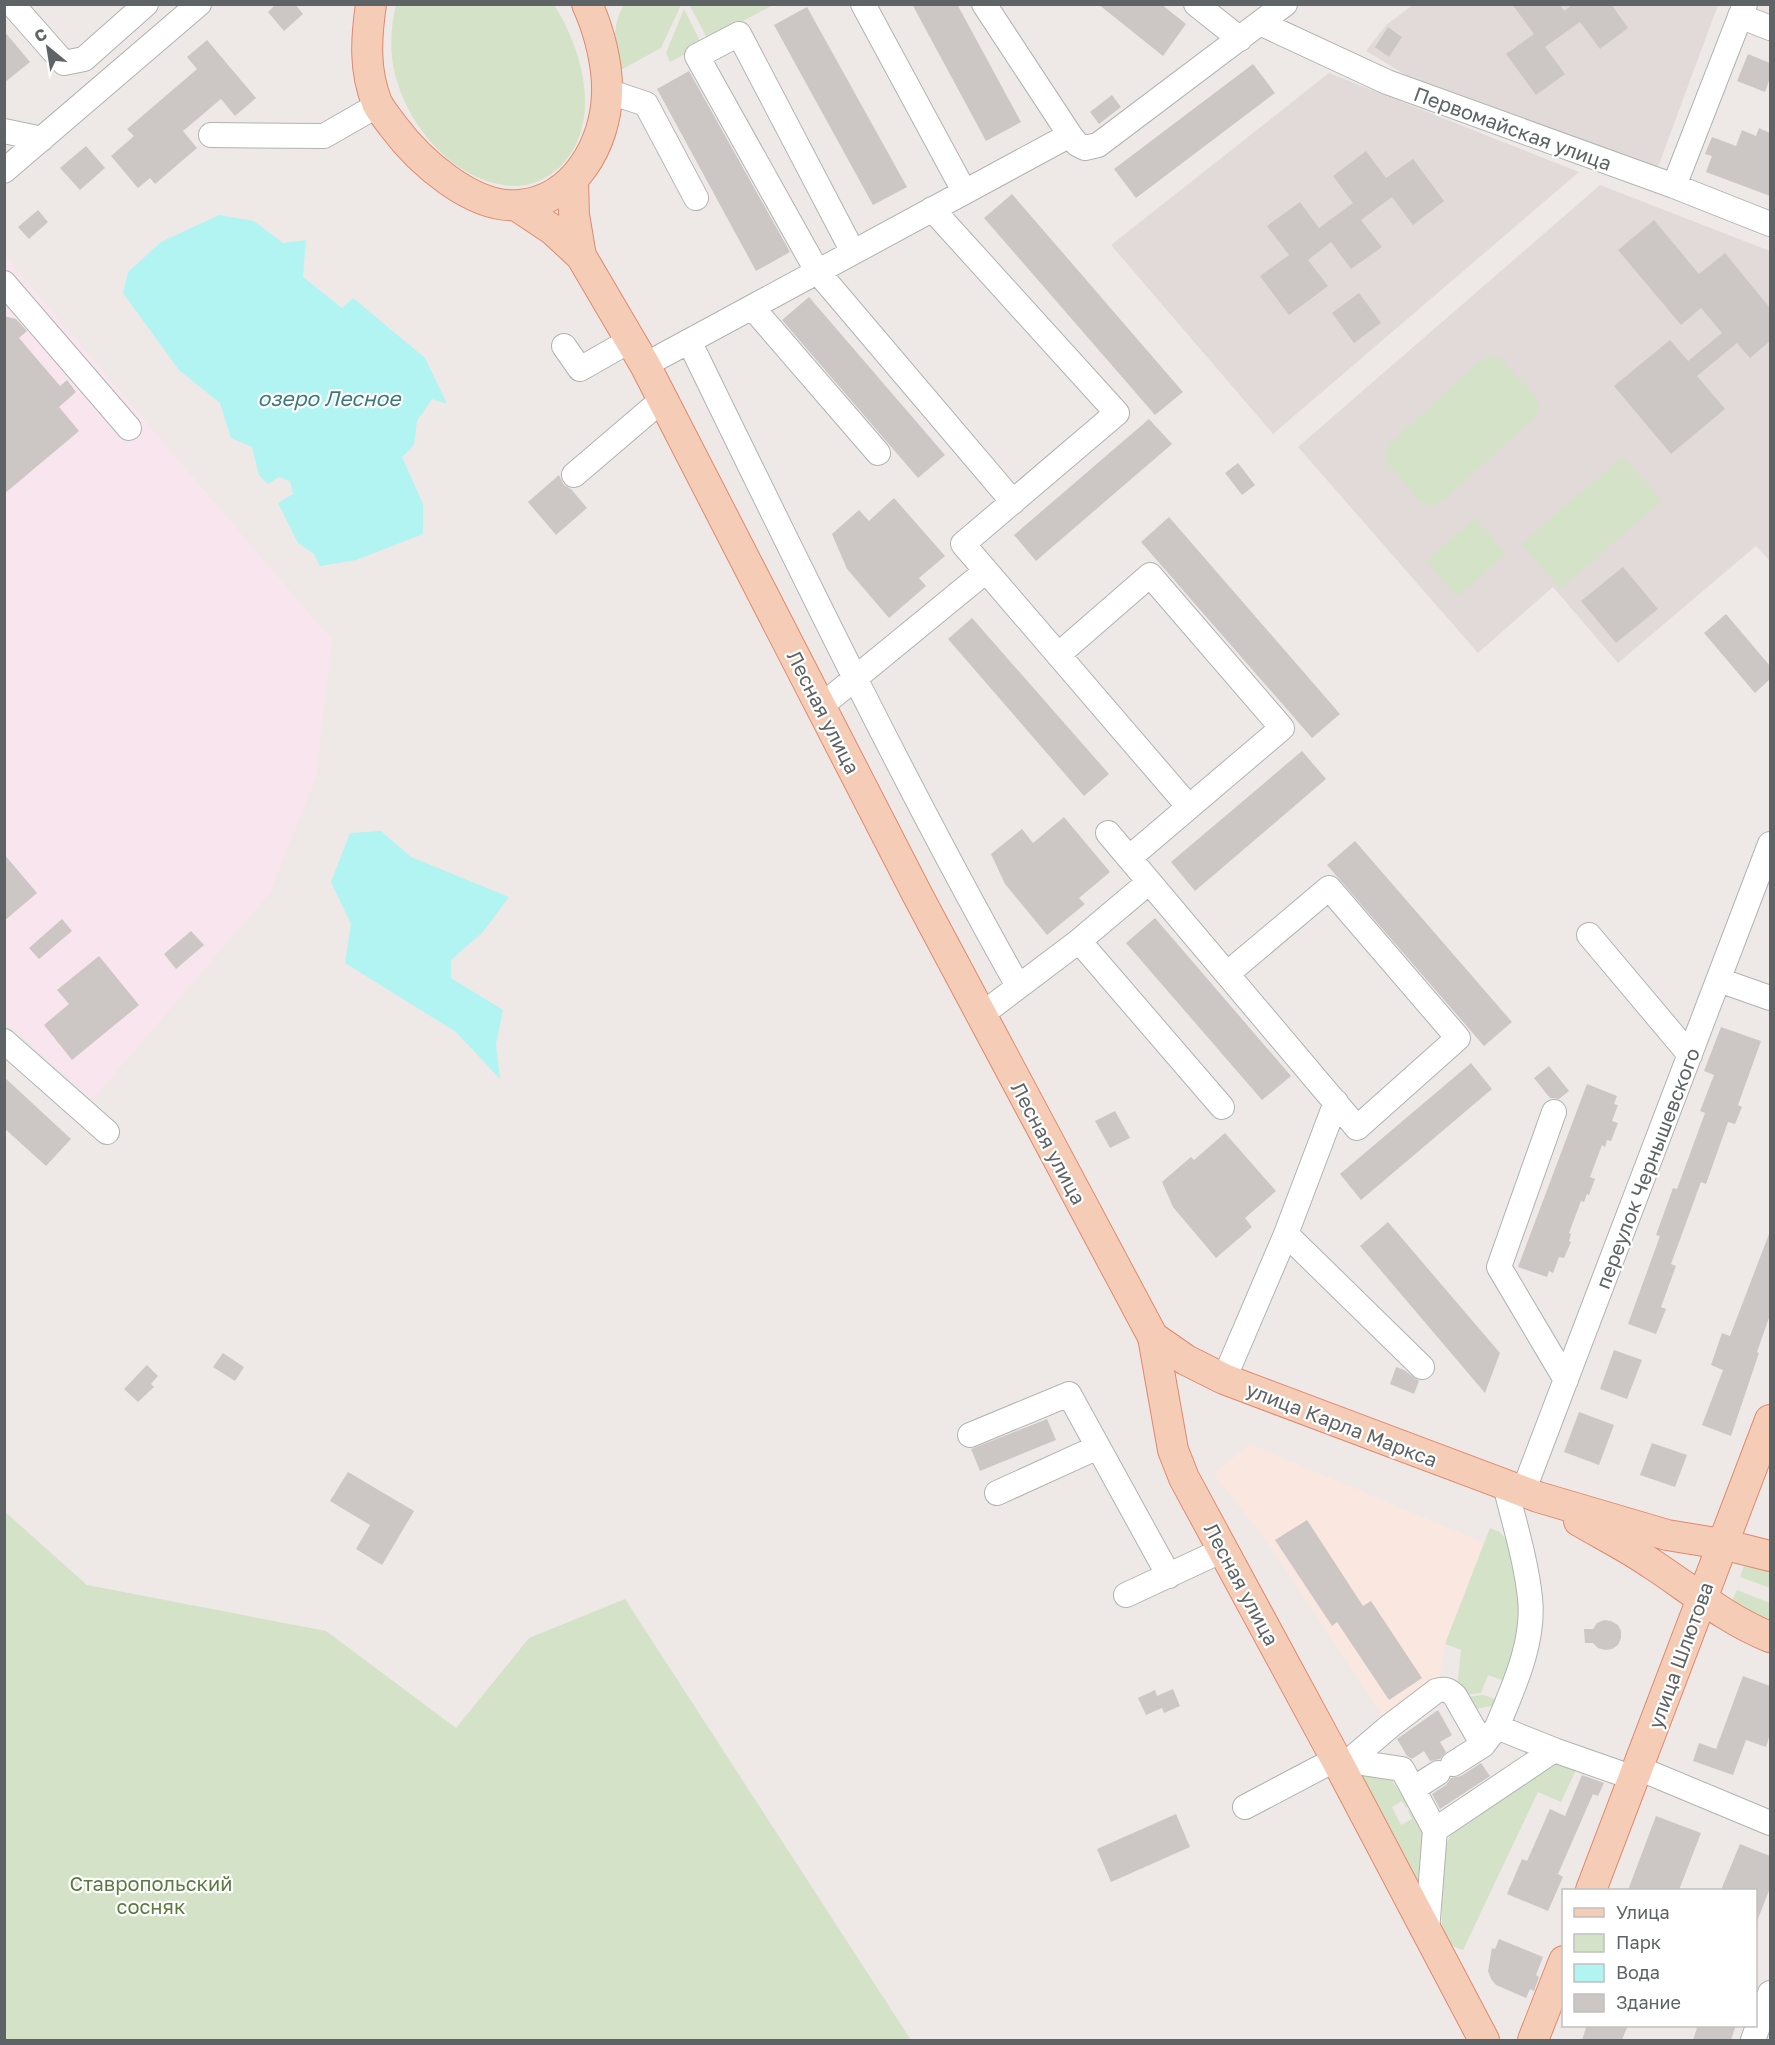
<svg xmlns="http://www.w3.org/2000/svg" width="1775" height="2045" viewBox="0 0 1775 2045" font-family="'Golos Text',sans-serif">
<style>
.commercial{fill:#fae7e0}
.education{fill:#e1dad8}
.medical{fill:#f8e5ed}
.green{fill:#d4e2c7}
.water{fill:#b1f4f1}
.building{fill:#ccc6c5}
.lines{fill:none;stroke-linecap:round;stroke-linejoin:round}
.minor-casing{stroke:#afb3b4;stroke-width:26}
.major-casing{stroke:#e0896e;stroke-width:32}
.minor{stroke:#fff;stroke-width:24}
.major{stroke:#f5ccb5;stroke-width:30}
.labels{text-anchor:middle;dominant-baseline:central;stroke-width:4.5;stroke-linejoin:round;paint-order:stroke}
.street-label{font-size:20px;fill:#5e6465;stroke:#fff}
.park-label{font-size:20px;fill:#597b3f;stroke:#fff}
.water-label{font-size:21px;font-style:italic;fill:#3e7a7c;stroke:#fff}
</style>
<rect width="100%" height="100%" fill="#eee9e7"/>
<path class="commercial" d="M1250,1444L1484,1543L1445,1644L1439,1681L1387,1722L1272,1548L1214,1474Z"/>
<path class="education" d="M1413,5H1718L1655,175L1423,85L1366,51L1386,25Z
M1329,73L1579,172L1273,434L1111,245Z
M1600,185L1770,251V559L1769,560L1756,546L1618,663L1553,587L1478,653L1298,447Z"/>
<path class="medical" d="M4,255L332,640L316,778L270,893L92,1100L5,1021Z"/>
<path class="green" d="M689,4L773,5L708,40Z
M396,5H554C583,50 603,122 561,166C549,177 533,186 516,186C459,185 412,132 397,81C389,56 390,29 396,5Z
M624,5H681L661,48L617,72C615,49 611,25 624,5Z
M684,9L702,45L670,62L666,53Z
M1490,357L1500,358L1537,397L1539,407L1535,417L1442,501L1431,506L1421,503L1387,463L1385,453L1390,443L1479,361Z
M1623,456L1662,501L1560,589L1521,544Z
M1475,518L1506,554L1457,597L1426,561Z
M4,1511L87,1585L326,1631L456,1728L529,1638L625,1599L911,2040H5Z
M1490,1528L1500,1532L1506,1539L1520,1595L1522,1611L1507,1682L1488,1675L1481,1693L1464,1695L1457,1687L1461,1650L1445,1644Z
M1744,1566L1770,1570V1588L1740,1577Z
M1737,1590L1770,1603V1626L1732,1601Z
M1484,1695L1500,1701L1492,1706L1476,1709L1465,1697Z
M1553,1764L1576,1770L1561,1802L1538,1792L1463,1950L1452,1946L1442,1926V1880L1444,1851L1453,1828Z
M1363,1774L1391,1779L1409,1806L1406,1808L1402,1801L1392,1807L1401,1825L1412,1819L1408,1811L1411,1809L1425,1835L1421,1892L1361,1777Z"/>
<path class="water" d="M219,215L254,221L283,243L306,240L303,277L342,308L353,298L425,358L447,404L432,399L417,421L414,445L402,457L423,504V534L356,560L320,566L314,554L298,543L278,503L293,494L290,481L279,477L268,484L259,475L252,447L231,438L220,403L179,370L123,293L128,272L161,242Z
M381,831L411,857L509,897L483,932L451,960V978L503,1010L496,1044L500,1079L456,1032L345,963L351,924L331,882L350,833Z"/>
<path class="building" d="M276,4H295L303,14L284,31L268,12Z
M912,4H957L1021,122L986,141Z
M1098,4H1161L1186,24L1163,56Z
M1512,4H1559L1564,11L1574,4H1611L1628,28L1600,49L1580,22L1545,47L1565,74L1536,95L1506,54L1534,34Z
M807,7L907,187L873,205L774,25Z
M1388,27L1402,37L1389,57L1375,47Z
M4,31L30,62L4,83Z
M207,40L256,98L235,116L221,99L183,131L197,148L155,184L150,178L138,188L111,156L134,136L127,129L197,69L187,57Z
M1748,54L1770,63V78L1765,92L1737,81Z
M1253,64L1275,93L1136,198L1114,169Z
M689,71L790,252L756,271L657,89Z
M1112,95L1121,107L1099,124L1090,112Z
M1759,128L1770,133V196L1706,172L1712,156L1705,154L1712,137L1736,146L1742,130L1756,136Z
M86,146L105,168L80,190L60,168Z
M1366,151L1386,178L1413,159L1444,201L1413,225L1392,197L1361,220L1382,247L1351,269L1331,242L1308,260L1328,286L1289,315L1260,276L1289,255L1267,226L1300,202L1319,228L1353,203L1333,176Z
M1012,194L1183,392L1155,415L984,218Z
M38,210L48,222L29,239L18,227Z
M1654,220L1699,274L1725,253L1770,308V341L1750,358L1737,343L1697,376L1725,409L1671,454L1614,386L1670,340L1688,361L1722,333L1701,308L1681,325L1618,250Z
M1359,293L1381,323L1354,343L1332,313Z
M809,297L945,455L918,478L782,320Z
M4,316L16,319L27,331L19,338L60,386L67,380L76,392L59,407L79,431L4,494Z
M1149,419L1172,444L1036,561L1014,535Z
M1238,463L1255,485L1242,495L1225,473Z
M559,475L564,485L571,489L587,508L556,535L528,502Z
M894,498L945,556L919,578L926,586L889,618L847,569L832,534L859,510L869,521Z
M1169,517L1340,714L1312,738L1141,542Z
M1623,567L1658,609L1616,643L1581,601Z
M1726,614L1770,666V679L1755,693L1704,633Z
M972,618L1109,774L1084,796L948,639Z
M1302,751L1326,779L1195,891L1171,862Z
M1064,817L1110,872L1079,898L1085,904L1047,935L1005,884L991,854L1022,829L1033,843Z
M1355,841L1512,1022L1484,1046L1327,865Z
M4,854L37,893L4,921Z
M1155,918L1291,1076L1262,1100L1126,943Z
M62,919L72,931L39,959L29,948Z
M191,931L204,945L176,969L164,954Z
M99,956L139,1005L72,1060L44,1025L69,1004L57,990Z
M1721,1027L1761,1041L1738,1105L1742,1107L1735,1124L1728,1122L1706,1184L1701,1182L1671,1264L1676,1266L1661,1307L1666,1309L1656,1334L1628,1324L1660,1236L1656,1235L1673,1188L1677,1189L1705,1113L1700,1111L1714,1075L1704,1071Z
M1471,1063L1492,1089L1361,1200L1340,1174Z
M1549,1066L1569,1091L1559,1099L1550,1098L1534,1078Z
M4,1077L71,1139L46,1166L4,1128Z
M1587,1084L1617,1096L1614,1104L1618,1105L1612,1121L1618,1123L1611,1141L1607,1140L1605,1147L1602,1145L1590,1177L1595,1179L1589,1195L1587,1194L1584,1202L1581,1201L1569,1233L1571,1234L1569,1241L1571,1242L1564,1258L1559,1257L1553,1273L1549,1271L1547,1277L1518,1267Z
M1115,1111L1130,1138L1110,1148L1095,1121Z
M1225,1133L1276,1191L1245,1218L1252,1227L1216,1258L1173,1207L1162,1182L1191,1157L1194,1160Z
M1388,1222L1500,1353L1485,1393L1360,1246Z
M1769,1234H1770V1315L1757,1352L1759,1353L1731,1436L1702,1425L1723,1370L1711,1365L1722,1333L1730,1336Z
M1614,1350L1642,1360L1627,1399L1600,1389Z
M223,1353L244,1367L235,1381L213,1367Z
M147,1365L158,1376L151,1384L154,1387L138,1402L124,1389Z
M1396,1367L1404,1370L1419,1381L1414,1394L1390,1384Z
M1579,1412L1614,1425L1599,1465L1564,1452Z
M1047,1419L1056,1440L980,1471L971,1449Z
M1652,1443L1687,1455L1675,1487L1640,1475Z
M348,1472L414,1511L382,1565L356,1549L370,1525L330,1501Z
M1307,1520L1363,1606L1371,1601L1422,1678L1389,1700L1337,1622L1332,1626L1275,1540Z
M1604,1620L1611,1621L1618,1625L1621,1631V1638L1618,1645L1612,1649L1605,1650L1598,1648L1593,1643H1585L1584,1629H1593L1597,1623Z
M1743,1676L1770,1686V1734L1766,1747L1746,1740L1733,1775L1693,1761L1699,1743L1716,1749Z
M1173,1689L1180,1706L1164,1713L1162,1708L1146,1715L1138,1698L1155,1690L1157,1696Z
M1438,1710L1452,1735L1440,1742L1446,1752L1440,1759L1430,1761L1424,1751L1412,1759L1407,1756L1397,1739Z
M1481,1763L1490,1776L1440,1809L1432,1794L1446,1785L1451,1778L1461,1776Z
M1582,1775L1604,1783L1598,1796L1593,1794L1558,1874L1563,1877L1548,1911L1507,1894L1522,1859L1527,1861L1550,1809L1565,1816Z
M1176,1814L1190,1847L1111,1882L1097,1849Z
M1656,1816L1701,1833L1679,1890H1628Z
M1740,1844L1770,1856V1888L1756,1924L1755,1890H1721Z
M1499,1939L1543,1957L1536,1975L1539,1977L1534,1991L1530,1989L1526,1998L1496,1985L1491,1979L1488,1971L1492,1948L1495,1949Z
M1587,2025H1628L1622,2040H1582Z
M1698,2025H1736L1731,2040H1693Z"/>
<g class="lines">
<defs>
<path id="minor" d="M12,4L64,63L84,59L146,4
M863,4L964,191
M984,4L1070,135L1077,144L1085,148L1098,145L1285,4
M1196,4L1240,39
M1740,16L1770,28
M1260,23L1387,82L1674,186L1770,224
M607,91L646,104L696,198
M4,131L42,139
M211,135L324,136L378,105
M4,171L199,4
M1674,186L1745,4
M932,209L1117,413L963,544L1189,807L1129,858
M853,252L739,34L697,56L817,271L1013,502
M4,283L129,428
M752,307L878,453
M689,341C795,558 900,776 1018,986
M564,346L580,369L631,340
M645,365L1070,135
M574,475L663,399
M1058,655L1150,575L1282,728L1189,807
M820,707L986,571
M1108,833L1357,1128L1458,1038L1329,888L1228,973
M1589,935L1690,1055
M1079,941L1222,1107
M1719,980L1770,998
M981,1015L1079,941L1149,882
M4,1041L107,1132
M1554,1112L1499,1267L1566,1380
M1286,1234L1422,1367
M1224,1379L1286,1234L1336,1102
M970,1435L1069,1394L1169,1576
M1523,1492L1770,844
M997,1493L1098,1447
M1126,1595L1223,1550
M1497,1727C1513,1688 1535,1642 1530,1598C1526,1560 1514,1522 1505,1485
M1349,1761L1390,1726L1436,1691C1445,1688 1449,1690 1455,1696L1483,1745
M1453,1764L1483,1745L1497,1727L1554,1750
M1638,1768L1770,1823
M1413,1789L1435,1830L1554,1750L1634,1778
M1245,1807L1336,1759L1402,1769L1413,1789L1438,1773
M1427,1931L1435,1830
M1753,2040L1770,1993"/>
<path id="major" d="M371,4C366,39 364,70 377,103C381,111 388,119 393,126C419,161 473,210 520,205C574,200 606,144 607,93C608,65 599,30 587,4
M573,181L574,215L581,256
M517,206L553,230L581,256L645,365L918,896L1153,1337L1173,1450L1184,1478L1336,1759L1484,2040
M1153,1337L1186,1360L1224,1379L1538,1497L1667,1535L1722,1544L1770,1556
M1579,1521C1603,1535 1629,1548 1652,1564C1690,1589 1727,1620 1770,1637
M1591,1890L1770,1420
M1533,2040L1564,1961"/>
</defs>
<use href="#minor" class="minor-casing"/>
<use href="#major" class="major-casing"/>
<use href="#minor" class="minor"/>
<use href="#major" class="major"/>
</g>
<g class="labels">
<g class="street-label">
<text transform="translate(1513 128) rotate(20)">Первомайская улица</text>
<text transform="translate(824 712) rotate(63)">Лесная улица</text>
<text transform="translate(1049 1143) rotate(62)">Лесная улица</text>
<text transform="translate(1647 1168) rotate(-69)">переулок Чернышевского</text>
<text transform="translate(1342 1424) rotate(21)">улица Карла Маркса</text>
<text transform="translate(1242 1584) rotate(62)">Лесная улица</text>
<text transform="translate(1680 1655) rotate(-70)">улица Шлютова</text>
</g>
<g class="park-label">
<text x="151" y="1883">Ставропольский<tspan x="151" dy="23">сосняк</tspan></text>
</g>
<g class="water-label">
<text x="329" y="398">озеро Лесное</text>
</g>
</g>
<rect width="1775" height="2045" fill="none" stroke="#5e6465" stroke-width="12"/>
<rect x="1562" y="1889" width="195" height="138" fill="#ffffff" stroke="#bfc1c1" stroke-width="1.5"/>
<rect x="1574" y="1908" width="30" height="9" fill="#f5ccb5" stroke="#bfc1c1" stroke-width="1.5"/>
<text x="1616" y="1919" font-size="18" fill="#5e6465">Улица</text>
<rect x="1574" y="1934" width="30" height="18" fill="#d4e2c7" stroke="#bfc1c1" stroke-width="1.5"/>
<text x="1616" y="1949" font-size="18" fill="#5e6465">Парк</text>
<rect x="1574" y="1964" width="30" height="18" fill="#b1f4f1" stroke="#bfc1c1" stroke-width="1.5"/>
<text x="1616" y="1979" font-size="18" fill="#5e6465">Вода</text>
<rect x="1574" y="1994" width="30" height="18" fill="#ccc6c5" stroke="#bfc1c1" stroke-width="1.5"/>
<text x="1616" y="2009" font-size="18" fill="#5e6465">Здание</text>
<g transform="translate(48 48) rotate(330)" stroke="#ffffff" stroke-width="4.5" paint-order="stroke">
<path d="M0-4.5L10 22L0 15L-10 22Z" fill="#5e6465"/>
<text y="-9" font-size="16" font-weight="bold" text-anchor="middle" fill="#5e6465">С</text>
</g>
</svg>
